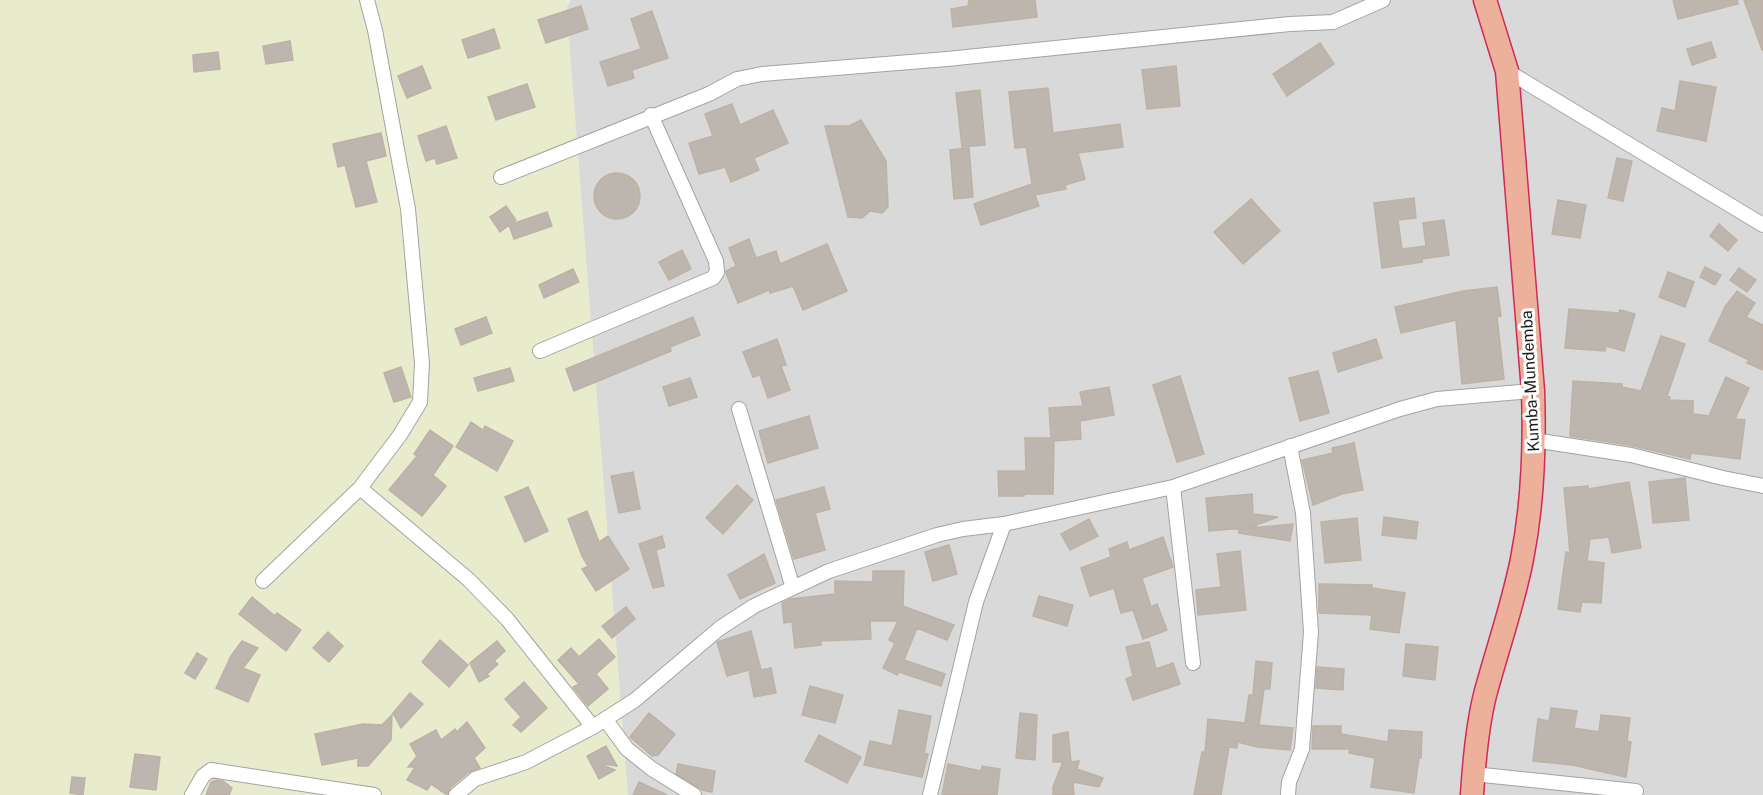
<svg xmlns="http://www.w3.org/2000/svg" width="1763" height="795" viewBox="0 0 1763 795" font-family="'Public Sans',sans-serif">
<style>
.residential{fill:#dad9d9}
.farmland{fill:#e8eccd}
.building{fill:#bdb6ae;stroke:#beb1a5;stroke-width:1.5}
.lines{fill:none;stroke-linecap:round;stroke-linejoin:round}
.minor-casing{stroke:#a3a3a3;stroke-width:16}
.trunk-casing{stroke:#d02a5a;stroke-width:25}
.minor{stroke:#fff;stroke-width:14}
.trunk{stroke:#edb09a;stroke-width:22}
.labels{text-anchor:middle;dominant-baseline:central;stroke-width:6;stroke-linejoin:round;paint-order:stroke}
.street-label{font-size:16px;fill:#1c1c1c;stroke:#fff}
</style>
<rect width="100%" height="100%" fill="#edeae2"/>
<path class="residential" d="M571,0H1763V795H102Z"/>
<path class="farmland" d="M0,0H566L628,795H0Z"/>
<path class="building" d="M969,0H1035L1037,17L953,27L951,9L968,6Z
M1673,0H1737L1738,4L1678,19Z
M1744,0H1763V49L1762,50Z
M581,6L588,29L546,43L538,20Z
M652,11L668,58L632,70L634,78L608,86L600,62L641,49L631,19Z
M494,29L500,48L468,58L462,40Z
M290,41L293,60L266,64L263,46Z
M1711,42L1716,57L1692,65L1687,49Z
M1320,43L1334,64L1287,96L1273,74Z
M218,52L220,69L194,72L193,55Z
M422,66L431,88L407,98L398,76Z
M1176,66L1180,106L1147,109L1142,70Z
M1680,81L1716,87L1706,141L1657,131L1662,108L1675,111Z
M527,84L535,107L496,120L488,97Z
M1048,88L1053,133L1120,124L1123,147L1078,153L1085,179L1065,185L1066,189L1035,195L1039,206L981,225L974,204L1032,184L1026,147L1015,148L1009,92Z
M980,90L985,145L962,147L956,93Z
M732,104L740,125L773,110L788,143L754,158L759,170L731,182L725,167L699,174L689,143L713,136L705,114Z
M861,120L886,161L888,207L882,213L870,211L862,218L848,217L825,126H849Z
M446,126L457,158L437,164L435,158L426,161L418,136Z
M381,133L386,156L366,161L377,202L356,207L345,165L338,167L333,144Z
M969,148L973,197L954,199L950,150Z
M1617,158L1632,161L1623,201L1608,198Z
M594 196a23 23 0 1 1 46 0a23 23 0 1 1-46 0Z
M1414,198L1416,218L1398,220L1402,249L1426,246L1423,223L1444,220L1449,255L1422,259V262L1382,268L1374,203Z
M1251,199L1280,231L1243,264L1214,232Z
M1558,200L1586,205L1580,238L1552,234Z
M506,206L516,220L509,225L547,212L552,226L514,239L509,225L500,232L490,217Z
M1719,224L1737,240L1728,251L1710,236Z
M749,239L756,258L776,251L780,264L827,244L847,291L803,310L793,286L770,293L769,290L738,303L726,273V271L736,266L729,248Z
M682,250L691,269L669,280L659,262Z
M1705,267L1721,275L1715,285L1700,277Z
M1739,268L1756,280L1747,292L1730,280Z
M573,269L579,282L544,298L539,285Z
M1668,272L1694,282L1685,307L1659,297Z
M1497,287L1501,316L1497,317L1504,379L1462,384L1456,320L1401,333L1395,307L1463,291Z
M1737,291L1755,303L1746,317L1763,325V370L1747,363L1749,360L1709,341L1725,307Z
M1569,309L1619,313L1620,310L1635,314L1624,351L1606,346L1605,351L1565,348Z
M486,317L492,333L461,345L455,329Z
M693,317L700,335L670,347L671,351L574,391L566,369Z
M1661,336L1685,344L1667,396L1670,397L1669,400L1693,401V414L1709,416L1726,377L1749,388L1735,419L1745,420L1740,459L1691,453L1690,459L1629,445L1570,436L1573,381L1622,384V387L1641,391Z
M777,339L786,365L781,366L790,390L768,398L760,375L753,377L743,352Z
M1376,339L1382,358L1338,372L1333,353Z
M401,367L411,397L394,402L384,373Z
M510,368L514,381L478,391L474,378Z
M1318,371L1329,413L1300,421L1289,378Z
M1180,376L1204,454L1177,462L1153,385Z
M690,378L697,397L669,406L663,387Z
M1109,387L1114,415L1080,421L1081,439L1054,441L1053,494H1024V496H999L998,471H1026L1025,438H1051L1049,408L1083,406L1080,392Z
M809,416L818,448L768,463L759,431Z
M471,422L483,430L485,426L513,441L497,471L456,447Z
M430,430L453,446L433,475L446,486L422,516L389,490L417,456L414,454Z
M1354,443L1363,490L1342,494L1313,505L1302,460L1333,453L1332,448Z
M633,472L640,509L619,513L611,476Z
M1685,478L1689,520L1653,523L1649,482Z
M1629,482L1641,548L1612,553L1609,537L1590,539L1587,561L1604,563L1601,603L1582,602L1580,612L1558,609L1566,552L1570,553L1564,488L1588,486V489Z
M737,485L753,500L723,534L706,518Z
M528,487L548,531L525,542L505,497Z
M824,487L830,509L815,513L825,550L794,559L776,500Z
M1252,494L1253,514L1278,517L1256,525V527L1209,531L1206,498Z
M587,511L599,542L608,536L629,569L596,591L582,569L588,566L582,556L568,519Z
M1384,517L1418,522L1416,539L1382,535Z
M1357,518L1361,560L1325,563L1321,522Z
M1089,519L1098,536L1070,550L1061,534Z
M1293,524L1290,541L1239,533V529Z
M662,536L665,547L656,550L664,586L653,588L639,544Z
M1163,537L1173,567L1142,578L1151,607L1157,604L1167,630L1143,639L1133,610L1121,613L1114,588L1090,596L1081,568L1111,557L1109,549L1127,542L1129,550Z
M949,545L957,574L933,581L925,552Z
M1240,551L1246,610L1198,615L1196,590L1221,587L1217,554Z
M764,554L775,583L740,599L728,575Z
M873,571H904L903,606L954,625L947,640L917,628L904,660L945,674L941,686L899,672L897,675L883,668L895,643L889,640L898,621H870L871,639L821,641V645L795,648L792,622L784,623L782,603L790,599L835,594V581L873,582Z
M1319,584L1372,585V588L1405,593L1399,633L1370,629L1372,615L1319,613Z
M1039,596L1073,605L1067,626L1033,616Z
M252,597L275,616L277,613L301,630L286,651L239,614Z
M626,607L635,619L612,638L602,626Z
M751,631L761,670L771,668L776,693L754,697L749,670L727,676L717,642Z
M328,632L343,646L329,662L313,648Z
M599,639L615,657L596,674L608,689L588,706L573,687L579,684L558,660L571,648L579,657Z
M440,640L468,665L449,687L422,662Z
M242,641L258,648L243,668L260,675L248,702L216,688L231,656Z
M497,641L505,651L494,661L498,664L487,674L489,676L479,682L470,663Z
M1149,642L1156,669L1173,663L1180,684L1133,700L1126,679L1133,676L1126,647Z
M1406,644L1438,647L1435,680L1403,676Z
M197,653L207,659L195,679L185,673Z
M1256,661L1272,663L1270,689H1264L1259,725L1293,728L1290,750L1257,747L1238,742L1237,748L1229,747L1221,795H1194L1202,752H1205L1208,719L1245,723L1249,695H1253Z
M1317,667L1344,669L1343,690L1316,688Z
M524,682L547,708L521,732L513,725L521,717L505,699Z
M810,686L843,695L835,723L802,715Z
M410,693L423,704L401,728L393,713Z
M1551,708L1577,711L1574,728L1599,732L1601,715L1630,718L1627,741L1631,742L1626,777L1572,765L1533,761L1538,719L1549,721Z
M899,710L931,716L924,753L928,754L922,777L864,765L870,741L892,746Z
M649,713L675,734L658,755L652,756L630,737Z
M1020,713L1037,715L1035,760L1016,758Z
M392,715L391,740L368,766H358V758L322,765L315,734L363,724L382,725Z
M467,722L485,748L474,758L480,768L469,772L450,788L447,795L431,784L427,790L407,780L415,767H408L417,756L410,744L436,730L441,740L455,729L457,732Z
M1313,726H1341V734L1388,742L1389,730L1422,732L1421,758H1419L1414,793L1371,787L1375,758L1349,753L1350,749H1312Z
M1068,732L1071,762L1079,761L1077,769L1103,778L1099,787L1073,782L1074,795H1053V787L1063,762H1053V735Z
M819,735L861,757L847,783L805,761Z
M606,746L617,766L604,764L603,765L615,770L599,779L587,756Z
M135,754L160,757L156,790L130,787Z
M678,764L715,771L712,792L702,790L676,774Z
M948,764L981,771L982,766L1000,769L997,795H942Z
M72,777L85,778L83,795L70,793Z
M216,780L223,781L232,788L229,795H206L211,782Z
M639,782L667,795H633Z"/>
<g class="lines">
<defs>
<path id="minor" d="M1507,71L1763,225
M501,177L709,94L737,79L762,74L947,59L1290,24L1333,22L1383,0
M540,351L713,278L717,272L716,261L651,115
M739,409L793,588
M1534,440L1631,455L1723,478L1763,486
M1173,487L1193,663
M360,488L469,580L507,619L593,727
M263,581L360,488L400,435L420,402L422,363L408,209L375,30L367,0
M605,719L627,749L652,769L694,795
M1473,774L1636,791
M192,795L203,776L211,770L374,795
M456,795L475,779L526,762L593,727L635,700L720,628L754,606L829,571L937,535L963,529L1004,524L1173,487L1400,409L1437,399L1533,391
M930,795L976,602L1004,524
M1288,795L1289,782L1302,749L1311,632L1303,513L1290,446"/>
<path id="trunk" d="M1472,795C1474,763 1477,727 1485,695C1497,650 1513,605 1522,559C1533,503 1535,447 1533,391L1507,71L1485,0"/>
</defs>
<use href="#minor" class="minor-casing"/>
<use href="#trunk" class="trunk-casing"/>
<use href="#minor" class="minor"/>
<use href="#trunk" class="trunk"/>
</g>
<g class="labels">
<g class="street-label">
<text transform="translate(1530 381) rotate(-93)">Kumba-Mundemba</text>
</g>
</g>
</svg>
